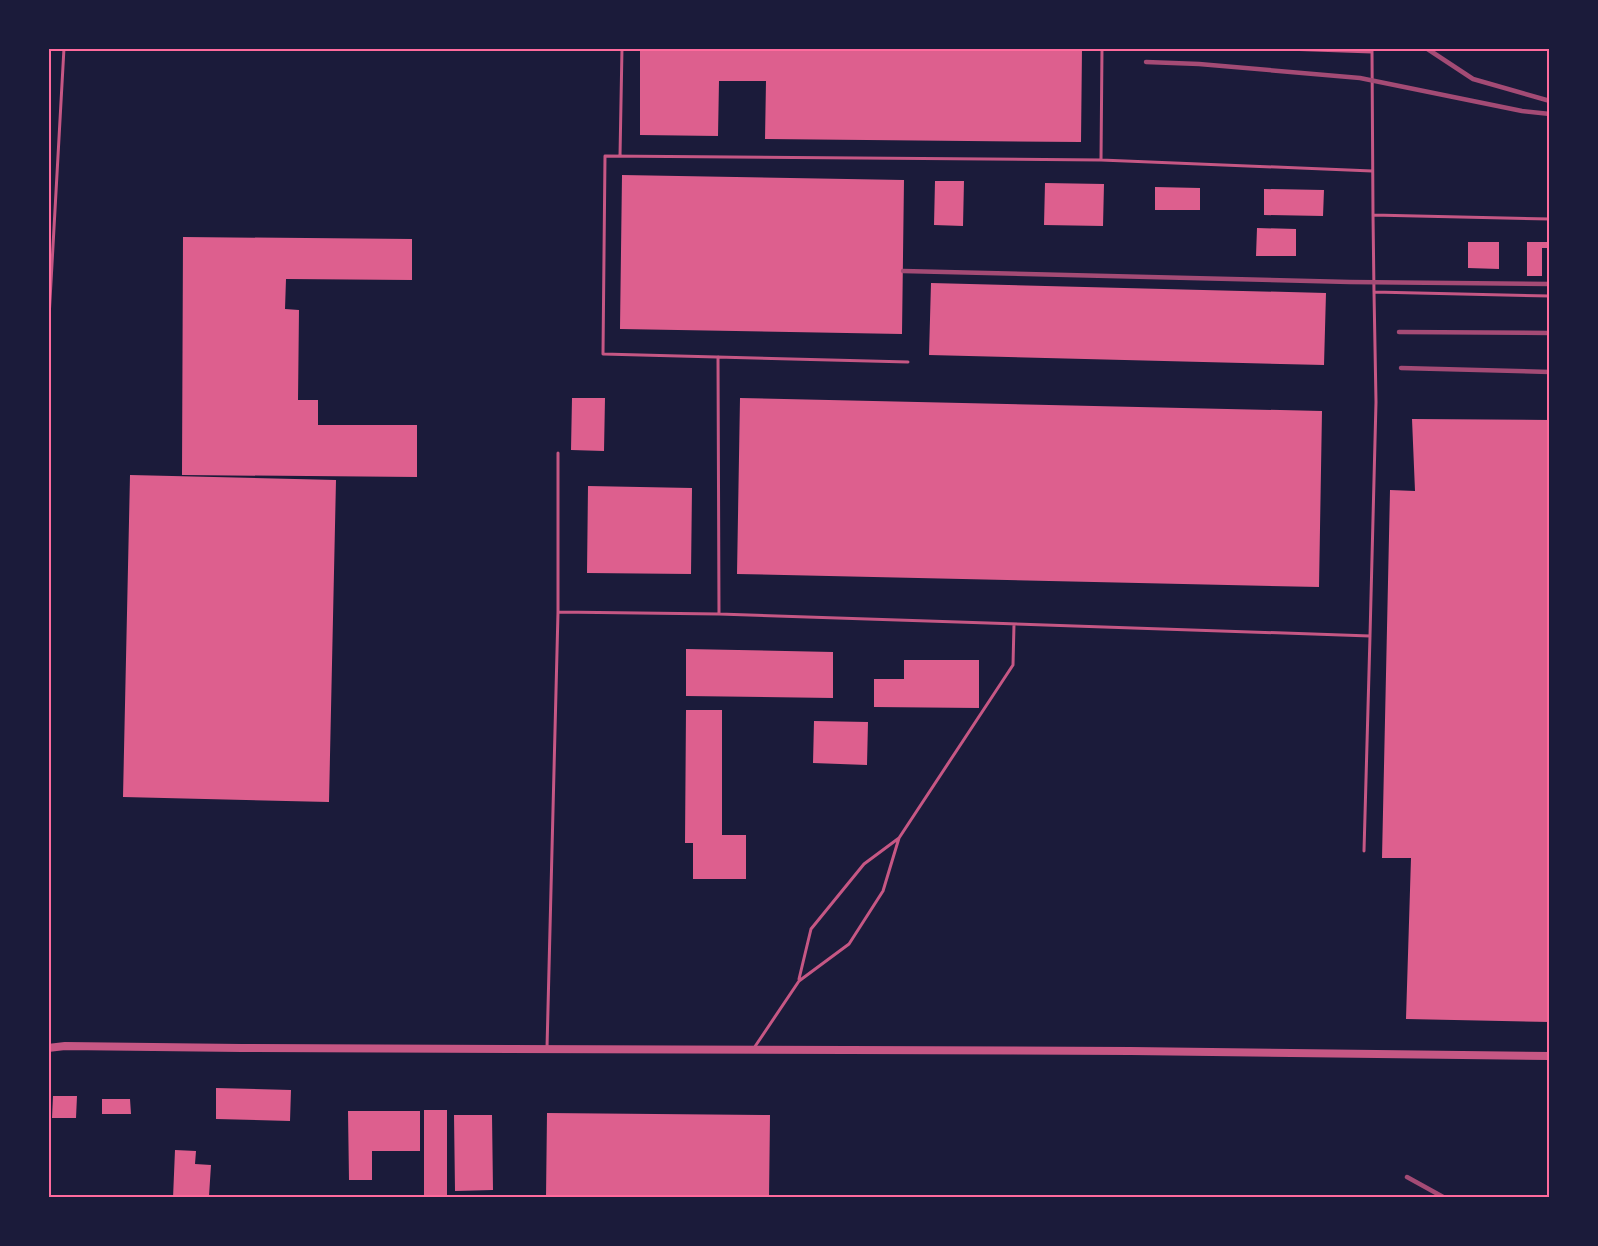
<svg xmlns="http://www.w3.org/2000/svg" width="1598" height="1246" viewBox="0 0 1598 1246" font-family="'PT Sans Narrow',sans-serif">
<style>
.building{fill:#dd5f8e}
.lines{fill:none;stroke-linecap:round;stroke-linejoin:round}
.service{stroke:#c65784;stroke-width:3}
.tertiary{stroke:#c65784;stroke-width:8}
.rail{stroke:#a44b75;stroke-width:4.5}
.neatline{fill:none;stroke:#ff6b9d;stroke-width:2}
</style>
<rect width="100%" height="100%" fill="#1b1b3a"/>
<path class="building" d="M640,48H1082L1081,142L765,139L766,81H719L718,136L640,135Z
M622,175L904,180L902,334L620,329Z
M935,181H964L963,226L934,225Z
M1045,183L1104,184L1103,226L1044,225Z
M1155,187L1200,188V210H1155Z
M1264,189L1324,190L1323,216L1264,215Z
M1257,228L1296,229V256H1256Z
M183,237L412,239V280L286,279L285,309L299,310L298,400H318V425H417V477L182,475Z
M1468,242H1499V269L1468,268Z
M1527,242H1550V248H1542V276H1527Z
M931,283L1326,293L1324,365L929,355Z
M572,398H605L604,451L571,450Z
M740,398L1322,411L1319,587L737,574Z
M1412,419L1550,420V1022L1406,1019L1411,858H1382L1390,490L1415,491Z
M130,475L336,480L329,802L123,797Z
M588,486L692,488L691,574L587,573Z
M686,649L833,652V698L686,696Z
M904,660H979V708L874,707V679H904Z
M686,710H722V835H746V879H693V843H685Z
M814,721L868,722L867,765L813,763Z
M216,1088L291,1090L290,1121L216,1119Z
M53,1096H77L76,1118H52Z
M102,1099H130L131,1114H102Z
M424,1110H447V1198H424Z
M348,1111H420V1151H372V1180H349Z
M547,1113L770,1115L769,1198H546Z
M454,1115H492L493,1190L455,1191Z
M175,1150L196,1151L195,1164L211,1165L209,1196L194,1195V1198H173Z"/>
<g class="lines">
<path class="service" d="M1102,48L1101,160L1372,171
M1256,48L1372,52V48
M1372,52L1373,215L1550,219
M620,156L622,48
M1373,215L1374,292L1550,296
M48,336L64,48
M908,362L603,354L605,156L1101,160
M558,453V612L719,614L718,357
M719,614L1370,636L1376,402L1374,292
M1364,851L1370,636
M799,979L811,929L864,864L899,838
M547,1048L558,612
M754,1048L799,981L849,944L883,891L899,838L1013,665L1014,624"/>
<path class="tertiary" d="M48,1048L65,1046L242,1048L1131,1051L1550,1056"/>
<path class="rail" d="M1426,48L1473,79L1550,101
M1146,62L1199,64L1360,78L1522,111L1550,114
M903,271L1350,282L1550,284
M1399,332L1550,333
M1401,368L1550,372
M1407,1177L1445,1198"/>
</g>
<rect width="1598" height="1246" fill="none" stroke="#1b1b3a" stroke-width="99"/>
<rect x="50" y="50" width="1498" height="1146" class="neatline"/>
</svg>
